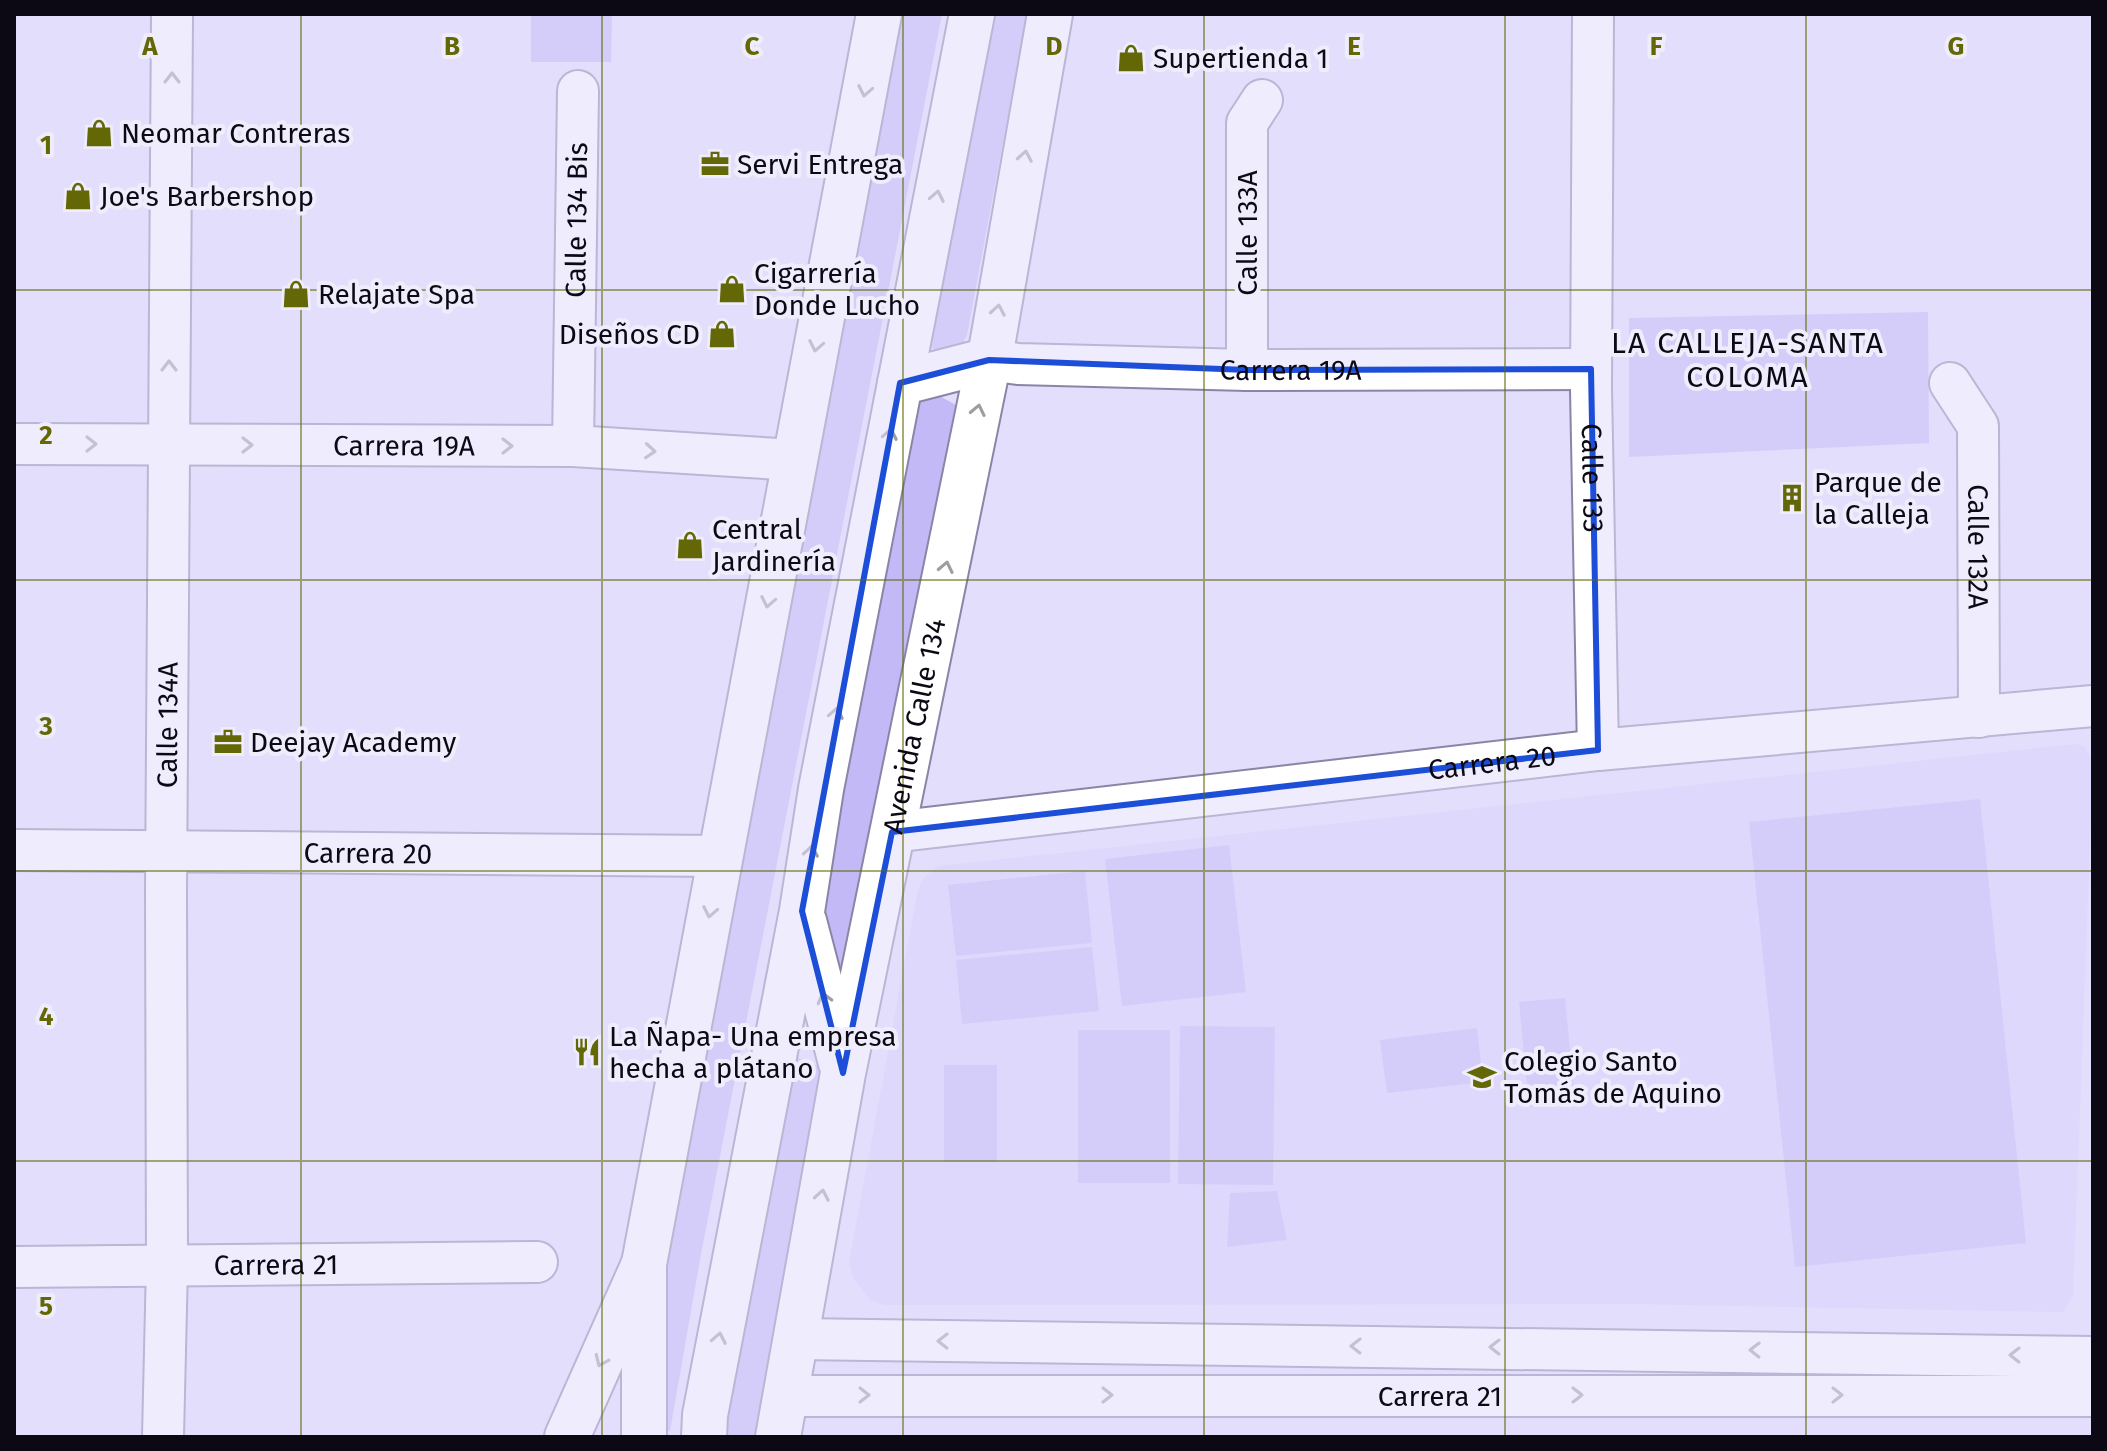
<svg xmlns="http://www.w3.org/2000/svg" width="2107" height="1451" viewBox="0 0 2107 1451" font-family="'Fira Sans',sans-serif">
<style>
.built{fill:#d8d1fd}
.green{fill:#c4b9f7}
.lines{fill:none;stroke-linecap:round;stroke-linejoin:round}
.minor-casing{stroke:#8a85a6;stroke-width:44}
.primary-casing{stroke:#8a85a6;stroke-width:48}
.trunk-casing{stroke:#8a85a6;stroke-width:48}
.minor{stroke:#fff;stroke-width:40}
.primary{stroke:#fff;stroke-width:44}
.trunk{stroke:#fff;stroke-width:44}
.oneway{stroke:#9e9da1}
.marked{fill:none;stroke:#1d4ed8;stroke-width:6;stroke-linejoin:round}
.grid{fill:none;stroke:#636705;stroke-width:2;stroke-opacity:0.55}
.labels{text-anchor:middle;dominant-baseline:central;stroke-width:8;stroke-linejoin:round;paint-order:stroke}
.poi-label{font-size:28px;fill:#0c0915;stroke:#efedfc;text-anchor:start}
.street-label{font-size:28px;fill:#0c0915;stroke:#efedfc}
.neighbourhood-label{font-size:30px;letter-spacing:2px;fill:#0c0915;stroke:#efedfc}
.grid-label{font-size:26px;text-anchor:middle;font-weight:bold;fill:#636705;stroke:#efedfc;stroke-width:8;stroke-linejoin:round;paint-order:stroke}
</style>
<rect width="100%" height="100%" fill="#e2defb"/>
<path class="built" d="M2077,744L2085,747L2093,762L2073,1295L2063,1312L1635,1304L885,1305L871,1300L854,1279L849,1263L918,890L924,878L938,866Z"/>
<path class="green" d="M531,14H612L611,62H531Z
M891,14H942L701,1254L670,1431L654,1427L660,1261Z
M985,14H1027L967,335L955,358L938,353L926,341Z
M1928,312L1929,443L1629,457V318Z
M934,393L956,405L840,978L812,911L913,402Z
M1980,799L2026,1243L1795,1267L1749,822Z
M1229,845L1246,992L1122,1006L1105,859Z
M1085,871L1092,943L956,956L948,885Z
M1092,947L1099,1011L962,1024L956,960Z
M1565,998L1575,1103L1529,1107L1519,1002Z
M1180,1026L1275,1027L1273,1185L1178,1184Z
M1477,1028L1483,1082L1387,1093L1380,1040Z
M1078,1030H1170V1183H1078Z
M791,1055L821,1067L754,1437H713Z
M944,1065H997V1162H944Z
M1277,1191L1287,1240L1227,1247L1230,1193Z"/>
<g class="lines">
<defs>
<g id="minor">
<path id="s1" d="M1593,14L1591,389L1598,750"/>
<path id="s2" d="M989,360L1018,364L1247,370L1591,369"/>
<path d="M1247,370V123L1262,100"/>
<path id="s3" d="M1950,383L1978,426L1979,717"/>
<path id="s4" d="M14,444L573,446L795,460"/>
<path id="s5" d="M573,446L578,91"/>
<path id="s6" d="M892,832L1598,750L2093,706"/>
<path id="s7" d="M14,850L720,856"/>
<path id="s8" d="M14,1267L537,1262"/>
<path d="M796,1339L2093,1357"/>
<path id="s9" d="M786,1396H2093"/>
<path id="s10" d="M163,1437L167,1265L166,891L172,14"/>
</g>
<g id="primary">
<path d="M900,383L989,360"/>
<path d="M804,921L841,1063"/>
<path d="M644,1437V1264L879,14"/>
<path d="M704,1437L705,1415L802,911L821,789L972,14"/>
<path id="s11" d="M778,1437L843,1073L993,340L1050,14"/>
</g>
<path id="trunk" d="M567,1437L644,1264"/>
</defs>
<use href="#minor" class="minor-casing"/>
<use href="#primary" class="primary-casing"/>
<use href="#trunk" class="trunk-casing"/>
<use href="#minor" class="minor"/>
<use href="#primary" class="primary"/>
<use href="#trunk" class="trunk"/>
</g>
<defs><path id="oneway-chevron" d="M-2-3.5L2.5 0L-2 3.5" fill="none" stroke-width="1.6" stroke-linecap="round" stroke-linejoin="round" transform="scale(2)"/></defs>
<g class="oneway">
<use href="#oneway-chevron" transform="translate(172 78) rotate(-90)"/>
<use href="#oneway-chevron" transform="translate(865 91) rotate(101)"/>
<use href="#oneway-chevron" transform="translate(1025 156) rotate(-80)"/>
<use href="#oneway-chevron" transform="translate(937 196) rotate(-79)"/>
<use href="#oneway-chevron" transform="translate(998 310) rotate(-80)"/>
<use href="#oneway-chevron" transform="translate(816 346) rotate(101)"/>
<use href="#oneway-chevron" transform="translate(169 366) rotate(-90)"/>
<use href="#oneway-chevron" transform="translate(978 410) rotate(-78)"/>
<use href="#oneway-chevron" transform="translate(890 434) rotate(-79)"/>
<use href="#oneway-chevron" transform="translate(91 444)"/>
<use href="#oneway-chevron" transform="translate(247 445)"/>
<use href="#oneway-chevron" transform="translate(507 446)"/>
<use href="#oneway-chevron" transform="translate(650 451) rotate(4)"/>
<use href="#oneway-chevron" transform="translate(946 567) rotate(-78)"/>
<use href="#oneway-chevron" transform="translate(768 602) rotate(101)"/>
<use href="#oneway-chevron" transform="translate(836 713) rotate(-79)"/>
<use href="#oneway-chevron" transform="translate(811 851) rotate(-81)"/>
<use href="#oneway-chevron" transform="translate(710 912) rotate(101)"/>
<use href="#oneway-chevron" transform="translate(824 998) rotate(-105)"/>
<use href="#oneway-chevron" transform="translate(822 1195) rotate(-80)"/>
<use href="#oneway-chevron" transform="translate(719 1338) rotate(-79)"/>
<use href="#oneway-chevron" transform="translate(943 1341) rotate(-179)"/>
<use href="#oneway-chevron" transform="translate(1356 1346) rotate(-179)"/>
<use href="#oneway-chevron" transform="translate(1495 1347) rotate(-179)"/>
<use href="#oneway-chevron" transform="translate(1755 1350) rotate(-179)"/>
<use href="#oneway-chevron" transform="translate(2015 1355) rotate(-179)"/>
<use href="#oneway-chevron" transform="translate(601 1361) rotate(114)"/>
<use href="#oneway-chevron" transform="translate(864 1395)"/>
<use href="#oneway-chevron" transform="translate(1107 1395)"/>
<use href="#oneway-chevron" transform="translate(1577 1395)"/>
<use href="#oneway-chevron" transform="translate(1837 1395)"/>
</g>
<path d="M0 0H2107V1451H0ZM989,360L1247,370L1591,369L1598,750L892,832L843,1073L802,911L900,383Z" fill="#e2defb" fill-opacity=".55" fill-rule="evenodd"/>
<path class="marked" d="M989,360L1247,370L1591,369L1598,750L892,832L843,1073L802,911L900,383Z"/>
<path class="grid" d="M301,14V1437M602,14V1437M903,14V1437M1204,14V1437M1505,14V1437M1806,14V1437M14,290H2093M14,580H2093M14,871H2093M14,1161H2093"/>
<defs>
<symbol id="shop-bare" viewBox="-9 -9 18 18"><path d="M-5-2.5h2.3a2.7 3.5 0 0 1 5.4 0H5L5.5 6h-11ZM-1.5-2.5h3a1.5 2.3 0 0 0-3 0Z" fill="#636705" stroke="#efedfc" stroke-width="2.5" paint-order="stroke"/></symbol>
<symbol id="office-bare" viewBox="-9 -9 18 18"><path d="M-6-3h4V-5.5h4V-3h4V5H-6ZM-1-4.5V-3h2v-1.5ZM-6 0V1H6V0Z" fill="#636705" stroke="#efedfc" stroke-width="2.5" paint-order="stroke"/></symbol>
<symbol id="building-bare" viewBox="-9 -9 18 18"><path d="M-4-6H4V6H1V3H-1V6H-4ZM-2.5-4.3h1.7v1.8h-1.7ZM.8-4.3h1.7v1.8H.8ZM-2.5-1h1.7V.8h-1.7ZM.8-1h1.7V.8H.8Z" fill="#636705" stroke="#efedfc" stroke-width="2.5" paint-order="stroke"/></symbol>
<symbol id="restaurant-bare" viewBox="-9 -9 18 18"><path d="M-5-6h1v4h1v-4h1v4h1v-4h1v5L-1.5 .5V6h-2V.5L-5-1ZM5-6V6H3V1.5H1.5Q1.5-4 5-6Z" fill="#636705" stroke="#efedfc" stroke-width="2.5" paint-order="stroke"/></symbol>
<symbol id="school-bare" viewBox="-9 -9 18 18"><path d="M0-5L7-2L0 1L-7-2ZM-4 1L0 2.5L4 1V4Q0 6-4 4Z" fill="#636705" stroke="#efedfc" stroke-width="2.5" paint-order="stroke"/></symbol>
</defs>
<g fill-rule="evenodd">
<use href="#shop-bare" x="1111" y="38" width="40" height="40"/>
<use href="#shop-bare" x="79" y="113" width="40" height="40"/>
<use href="#office-bare" x="695" y="144" width="40" height="40"/>
<use href="#shop-bare" x="58" y="176" width="40" height="40"/>
<use href="#shop-bare" x="712" y="269" width="40" height="40"/>
<use href="#shop-bare" x="276" y="274" width="40" height="40"/>
<use href="#shop-bare" x="702" y="314" width="40" height="40"/>
<use href="#building-bare" x="1772" y="478" width="40" height="40"/>
<use href="#shop-bare" x="670" y="525" width="40" height="40"/>
<use href="#office-bare" x="208" y="722" width="40" height="40"/>
<use href="#restaurant-bare" x="567" y="1032" width="40" height="40"/>
<use href="#school-bare" x="1462" y="1057" width="40" height="40"/>
</g>
<g class="labels">
<g class="poi-label">
<text x="1153" y="58">Supertienda 1</text>
<text x="121" y="133">Neomar Contreras</text>
<text x="737" y="164">Servi Entrega</text>
<text x="100" y="196">Joe's Barbershop</text>
<text x="754" y="273">Cigarrería<tspan x="754" dy="32">Donde Lucho</tspan></text>
<text x="318" y="294">Relajate Spa</text>
<text x="700" y="334" text-anchor="end">Diseños CD</text>
<text x="1814" y="482">Parque de<tspan x="1814" dy="32">la Calleja</tspan></text>
<text x="712" y="529">Central<tspan x="712" dy="32">Jardinería</tspan></text>
<text x="250" y="742">Deejay Academy</text>
<text x="609" y="1036">La Ñapa- Una empresa<tspan x="609" dy="32">hecha a plátano</tspan></text>
<text x="1504" y="1061">Colegio Santo<tspan x="1504" dy="32">Tomás de Aquino</tspan></text>
</g>
<g class="street-label">
<text stroke="none"><textPath href="#s5" startOffset="226">Calle 134 Bis</textPath></text>
<text transform="translate(1247 233) rotate(-90)">Calle 133A</text>
<text stroke="none"><textPath href="#s2" startOffset="302">Carrera 19A</textPath></text>
<text stroke="none"><textPath href="#s4" startOffset="390">Carrera 19A</textPath></text>
<text stroke="none"><textPath href="#s1" startOffset="464">Calle 133</textPath></text>
<text stroke="none"><textPath href="#s3" startOffset="172">Calle 132A</textPath></text>
<text stroke="none"><textPath href="#s10" startOffset="712">Calle 134A</textPath></text>
<text stroke="none"><textPath href="#s11" startOffset="724">Avenida Calle 134</textPath></text>
<text stroke="none"><textPath href="#s6" startOffset="604">Carrera 20</textPath></text>
<text stroke="none"><textPath href="#s7" startOffset="354">Carrera 20</textPath></text>
<text stroke="none"><textPath href="#s8" startOffset="262">Carrera 21</textPath></text>
<text stroke="none"><textPath href="#s9" startOffset="654">Carrera 21</textPath></text>
</g>
<g class="neighbourhood-label">
<text x="1748" y="343">LA CALLEJA-SANTA<tspan x="1748" dy="34">COLOMA</tspan></text>
</g>
</g>
<g class="grid-label">
<text x="150" y="55">A</text>
<text x="452" y="55">B</text>
<text x="752" y="55">C</text>
<text x="1054" y="55">D</text>
<text x="1354" y="55">E</text>
<text x="1656" y="55">F</text>
<text x="1956" y="55">G</text>
<text x="46" y="154">1</text>
<text x="46" y="444">2</text>
<text x="46" y="735">3</text>
<text x="46" y="1025">4</text>
<text x="46" y="1315">5</text>
</g>
<rect width="2107" height="1451" fill="none" stroke="#0c0915" stroke-width="32"/>
</svg>
